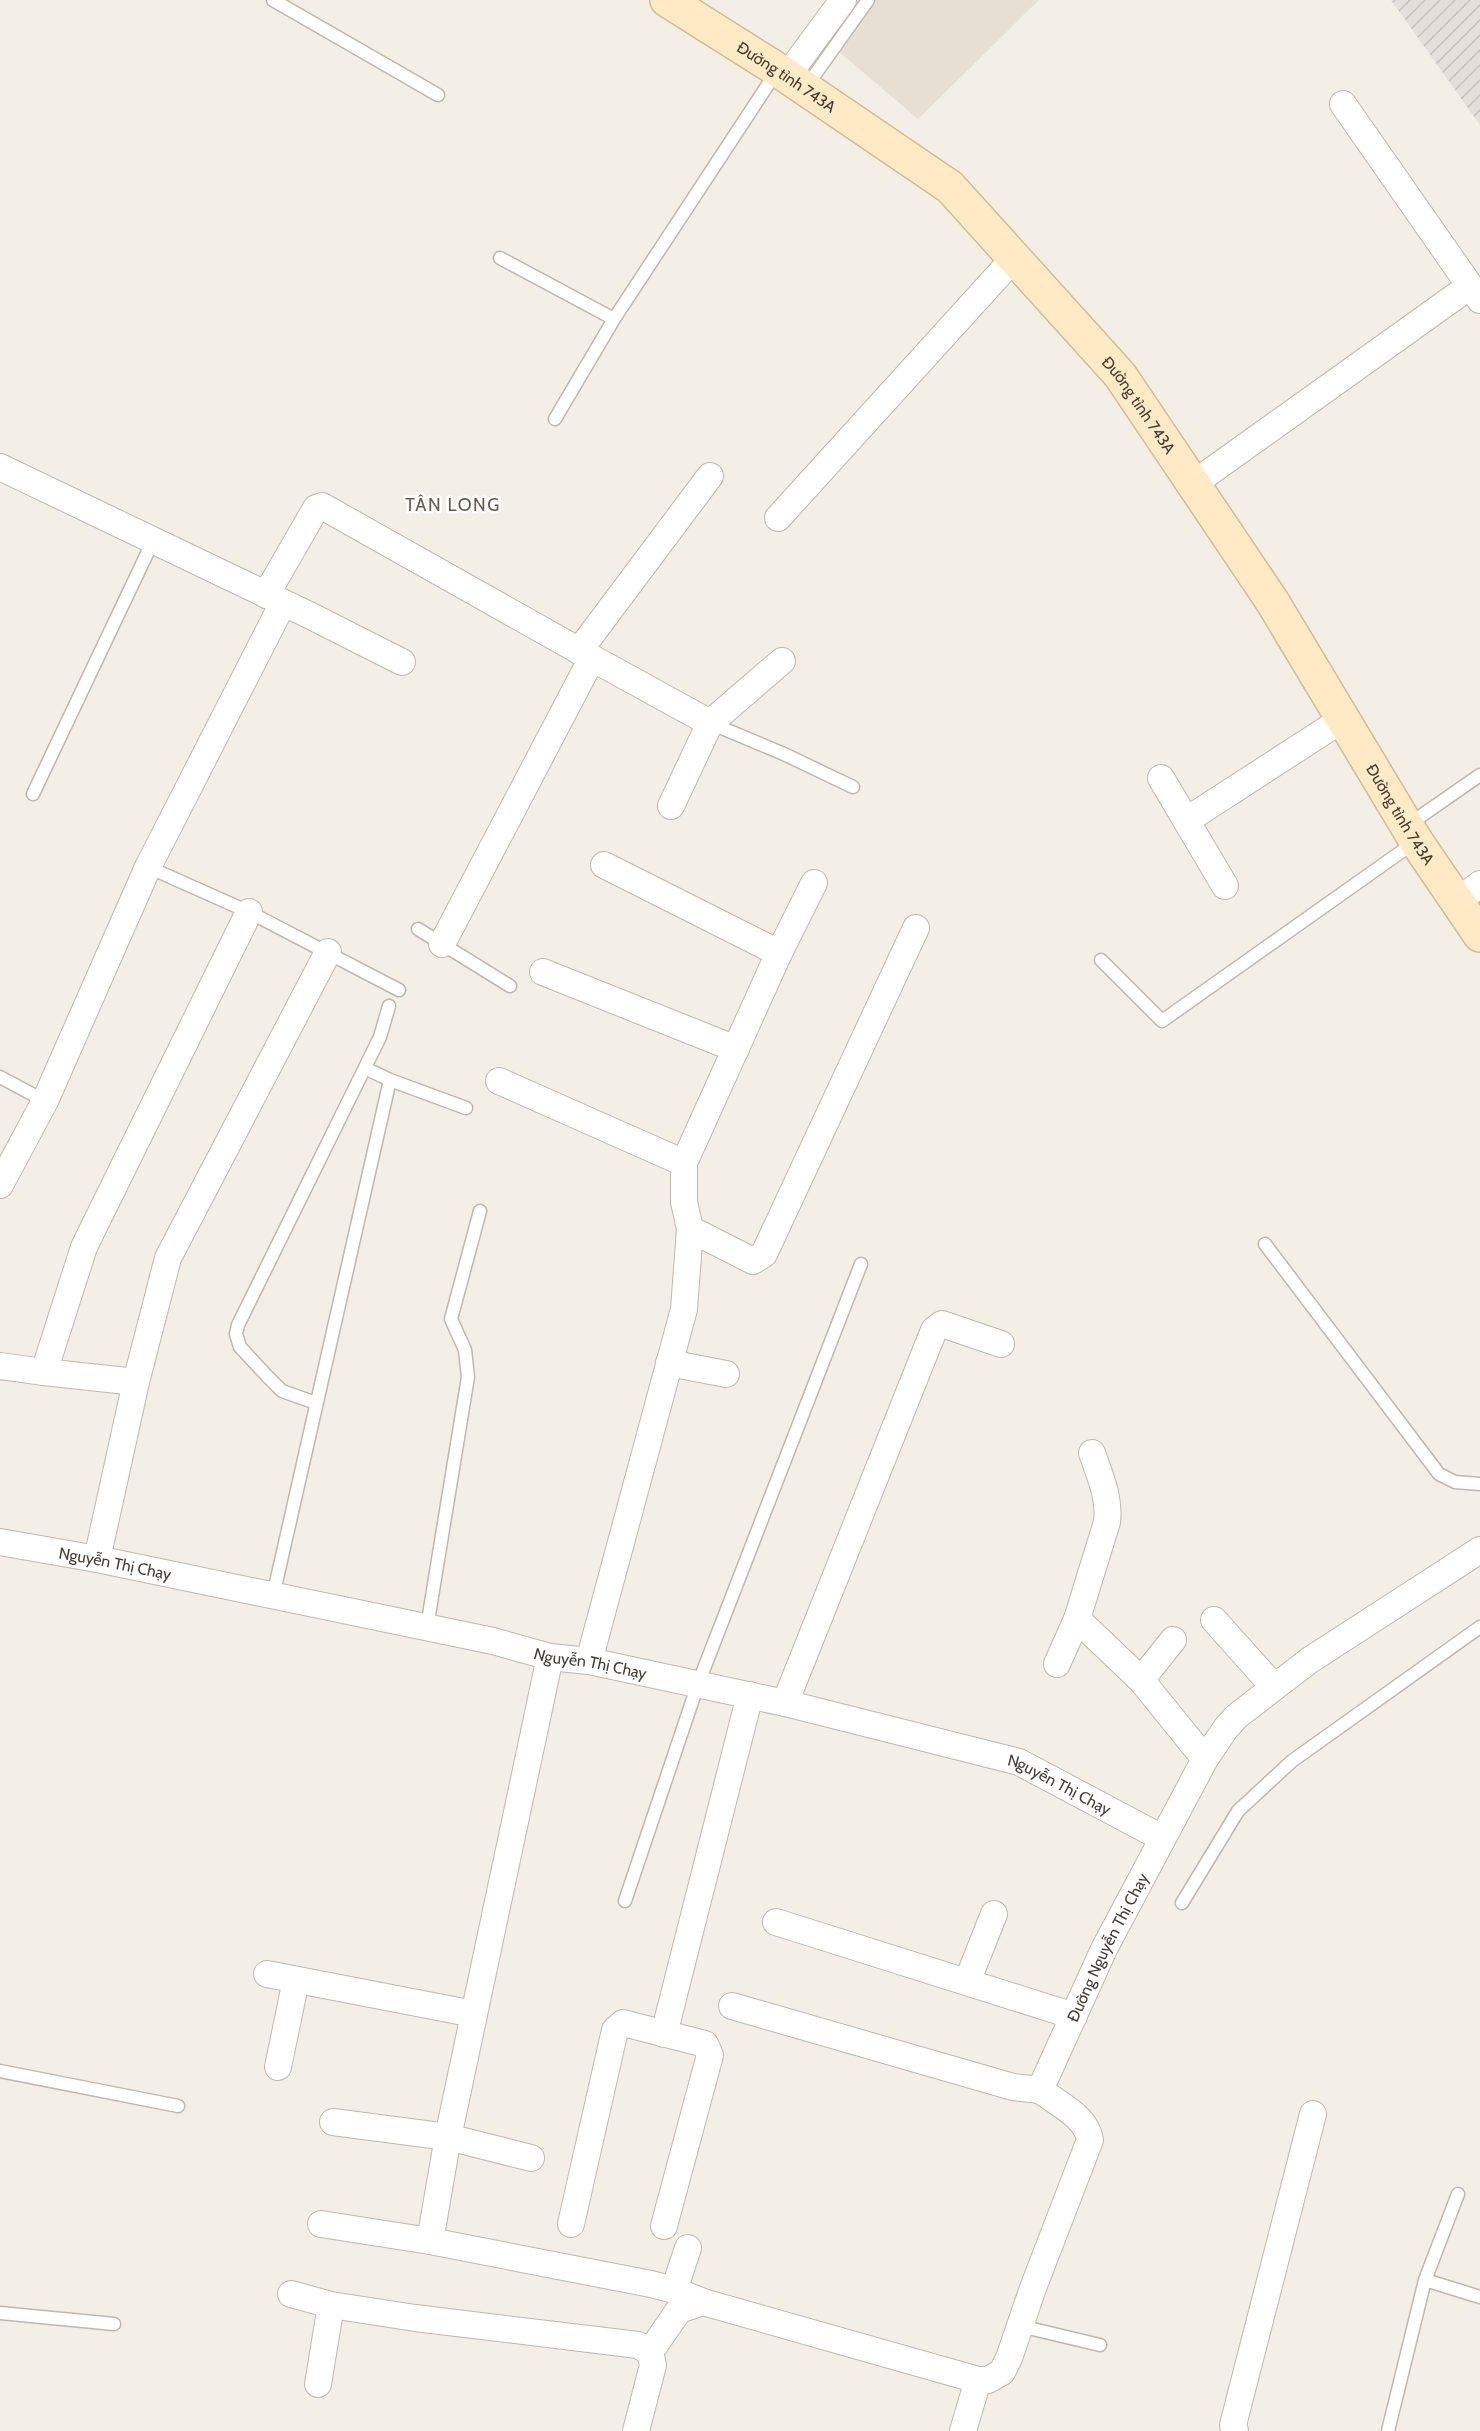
<svg xmlns="http://www.w3.org/2000/svg" width="1480" height="2431" viewBox="0 0 1480 2431" font-family="Cabin,sans-serif">
<style>
.residential{fill:#e7dfd4}
.industrial{fill:url(#industrial-furrows)}
.lines{fill:none;stroke-linecap:round;stroke-linejoin:round}
.service-casing{stroke:#c1b7ac;stroke-width:15}
.minor-casing{stroke:#c1b7ac;stroke-width:28}
.secondary-casing{stroke:#d3bc96;stroke-width:36}
.service{stroke:#fff;stroke-width:12}
.minor{stroke:#fff;stroke-width:26}
.secondary{stroke:#feeac5;stroke-width:33}
.labels{text-anchor:middle;dominant-baseline:central;stroke-width:5;stroke-linejoin:round;paint-order:stroke}
.street-label{font-size:16px;fill:#453d35;stroke:#fff}
.neighbourhood-label{font-size:18px;letter-spacing:1.5px;fill:#685a4d;stroke:#fff}
</style>
<defs>
<pattern id="industrial-furrows" width="10" height="10" patternUnits="userSpaceOnUse" patternTransform="scale(1.5)"><rect width="10" height="10" fill="#e5dfdb"/><path d="M-1 1l2-2M0 10L10 0M9 11l2-2" fill="none" stroke="#c6c0bd"/></pattern>
</defs>
<rect width="100%" height="100%" fill="#f3eee6"/>
<path class="residential" d="M851,0H1039L918,119L823,38Z"/>
<path class="industrial" d="M1391,0H1480V125Z"/>
<g class="lines">
<defs>
<path id="service" d="M273,0L438,95
M806,87L868,0
M500,258L614,319L777,71
M555,419L614,319
M710,723L784,754L853,787
M33,794L153,541
M1408,825L1480,775
M148,867L249,912L399,990
M418,929L510,986
M1101,960L1162,1021L1415,842
M365,1068L390,1080
M0,1077L45,1101
M1265,1244L1439,1474L1455,1482L1480,1484
M316,1403L282,1391L268,1377L240,1347L236,1334L238,1325L380,1037L389,1006
M273,1596L390,1080L466,1108
M427,1627L468,1377L465,1350L451,1319L480,1211
M625,1901L698,1684L861,1264
M1182,1903L1238,1811L1292,1761L1480,1627
M0,2071L178,2106
M1425,2280L1458,2194
M0,2313L114,2324
M1020,2326L1100,2345
M1388,2431L1425,2280L1480,2297"/>
<g id="minor">
<path d="M787,76L843,0"/>
<path d="M1343,104L1470,286"/>
<path d="M0,467L309,615L402,662"/>
<path d="M1193,484L1470,286L1480,300"/>
<path d="M778,518L1015,257"/>
<path d="M266,595L316,508L322,506L592,658L442,944"/>
<path d="M579,651L710,476"/>
<path d="M592,658L710,723L782,661"/>
<path d="M1161,778L1225,886"/>
<path d="M671,806L710,723"/>
<path d="M1187,820L1343,719"/>
<path d="M1458,901L1480,884"/>
<path d="M779,953L814,883"/>
<path d="M543,972L736,1049"/>
<path d="M499,1081L684,1163"/>
<path d="M0,1185L45,1101L148,867L283,603"/>
<path d="M690,1229L753,1261L764,1254L916,928"/>
<path d="M669,1363L726,1374"/>
<path d="M0,1366L44,1372L84,1247L249,912"/>
<path d="M44,1372L136,1382L168,1258L328,952"/>
<path d="M1092,1453C1100,1476 1110,1498 1107,1522L1077,1619L1141,1680"/>
<path id="s1" d="M0,1542L97,1559L493,1641L550,1657L589,1661L785,1703L1019,1762L1162,1838"/>
<path d="M97,1559L136,1382"/>
<path d="M1214,1620L1274,1687"/>
<path d="M1173,1640L1141,1680L1205,1759"/>
<path d="M589,1661L684,1309L690,1229L684,1202V1163L779,953L604,865"/>
<path d="M1057,1664L1077,1619"/>
<path d="M785,1703L934,1330L942,1324L1001,1344"/>
<path d="M776,1922L1074,2016"/>
<path d="M267,1974L474,2014"/>
<path d="M967,1982L994,1914"/>
<path d="M732,2006L1013,2087L1040,2090"/>
<path d="M664,2034L750,1695"/>
<path d="M278,2067L296,1980"/>
<path d="M333,2122L448,2137L531,2158"/>
<path d="M321,2224L430,2241L651,2284L674,2290L703,2302L978,2380"/>
<path d="M571,2224L615,2030L623,2023L705,2044L710,2055L664,2226"/>
<path d="M430,2241L448,2137L550,1657"/>
<path d="M674,2290L688,2248"/>
<path d="M291,2294L331,2305L415,2318L638,2345L650,2352L653,2365L636,2431"/>
<path d="M650,2352L679,2310L703,2302"/>
<path d="M318,2384L331,2305"/>
<path id="s2" d="M963,2431L978,2380H988L1002,2372L1009,2358L1033,2288L1090,2140C1087,2117 1058,2104 1040,2090L1104,1949L1205,1759L1226,1728L1237,1716L1310,1660L1480,1550"/>
<path d="M1235,2431L1233,2425L1313,2114"/>
</g>
<g id="secondary">
<path id="s3" d="M667,0L778,70L950,187L1120,375L1272,601L1416,841L1480,935"/>
</g>
</defs>
<use href="#service" class="service-casing"/>
<use href="#minor" class="minor-casing"/>
<use href="#secondary" class="secondary-casing"/>
<use href="#service" class="service"/>
<use href="#minor" class="minor"/>
<use href="#secondary" class="secondary"/>
</g>
<g class="labels">
<g class="street-label">
<text stroke="none"><textPath href="#s3" startOffset="142">Đường tỉnh 743A</textPath></text>
<text stroke="none"><textPath href="#s3" startOffset="628">Đường tỉnh 743A</textPath></text>
<text stroke="none"><textPath href="#s3" startOffset="1114">Đường tỉnh 743A</textPath></text>
<text stroke="none"><textPath href="#s1" startOffset="117">Nguyễn Thị Chạy</textPath></text>
<text stroke="none"><textPath href="#s1" startOffset="603">Nguyễn Thị Chạy</textPath></text>
<text stroke="none"><textPath href="#s1" startOffset="1089">Nguyễn Thị Chạy</textPath></text>
<text stroke="none"><textPath href="#s2" startOffset="558">Đường Nguyễn Thị Chạy</textPath></text>
</g>
<g class="neighbourhood-label">
<text x="453" y="505">TÂN LONG</text>
</g>
</g>
</svg>
